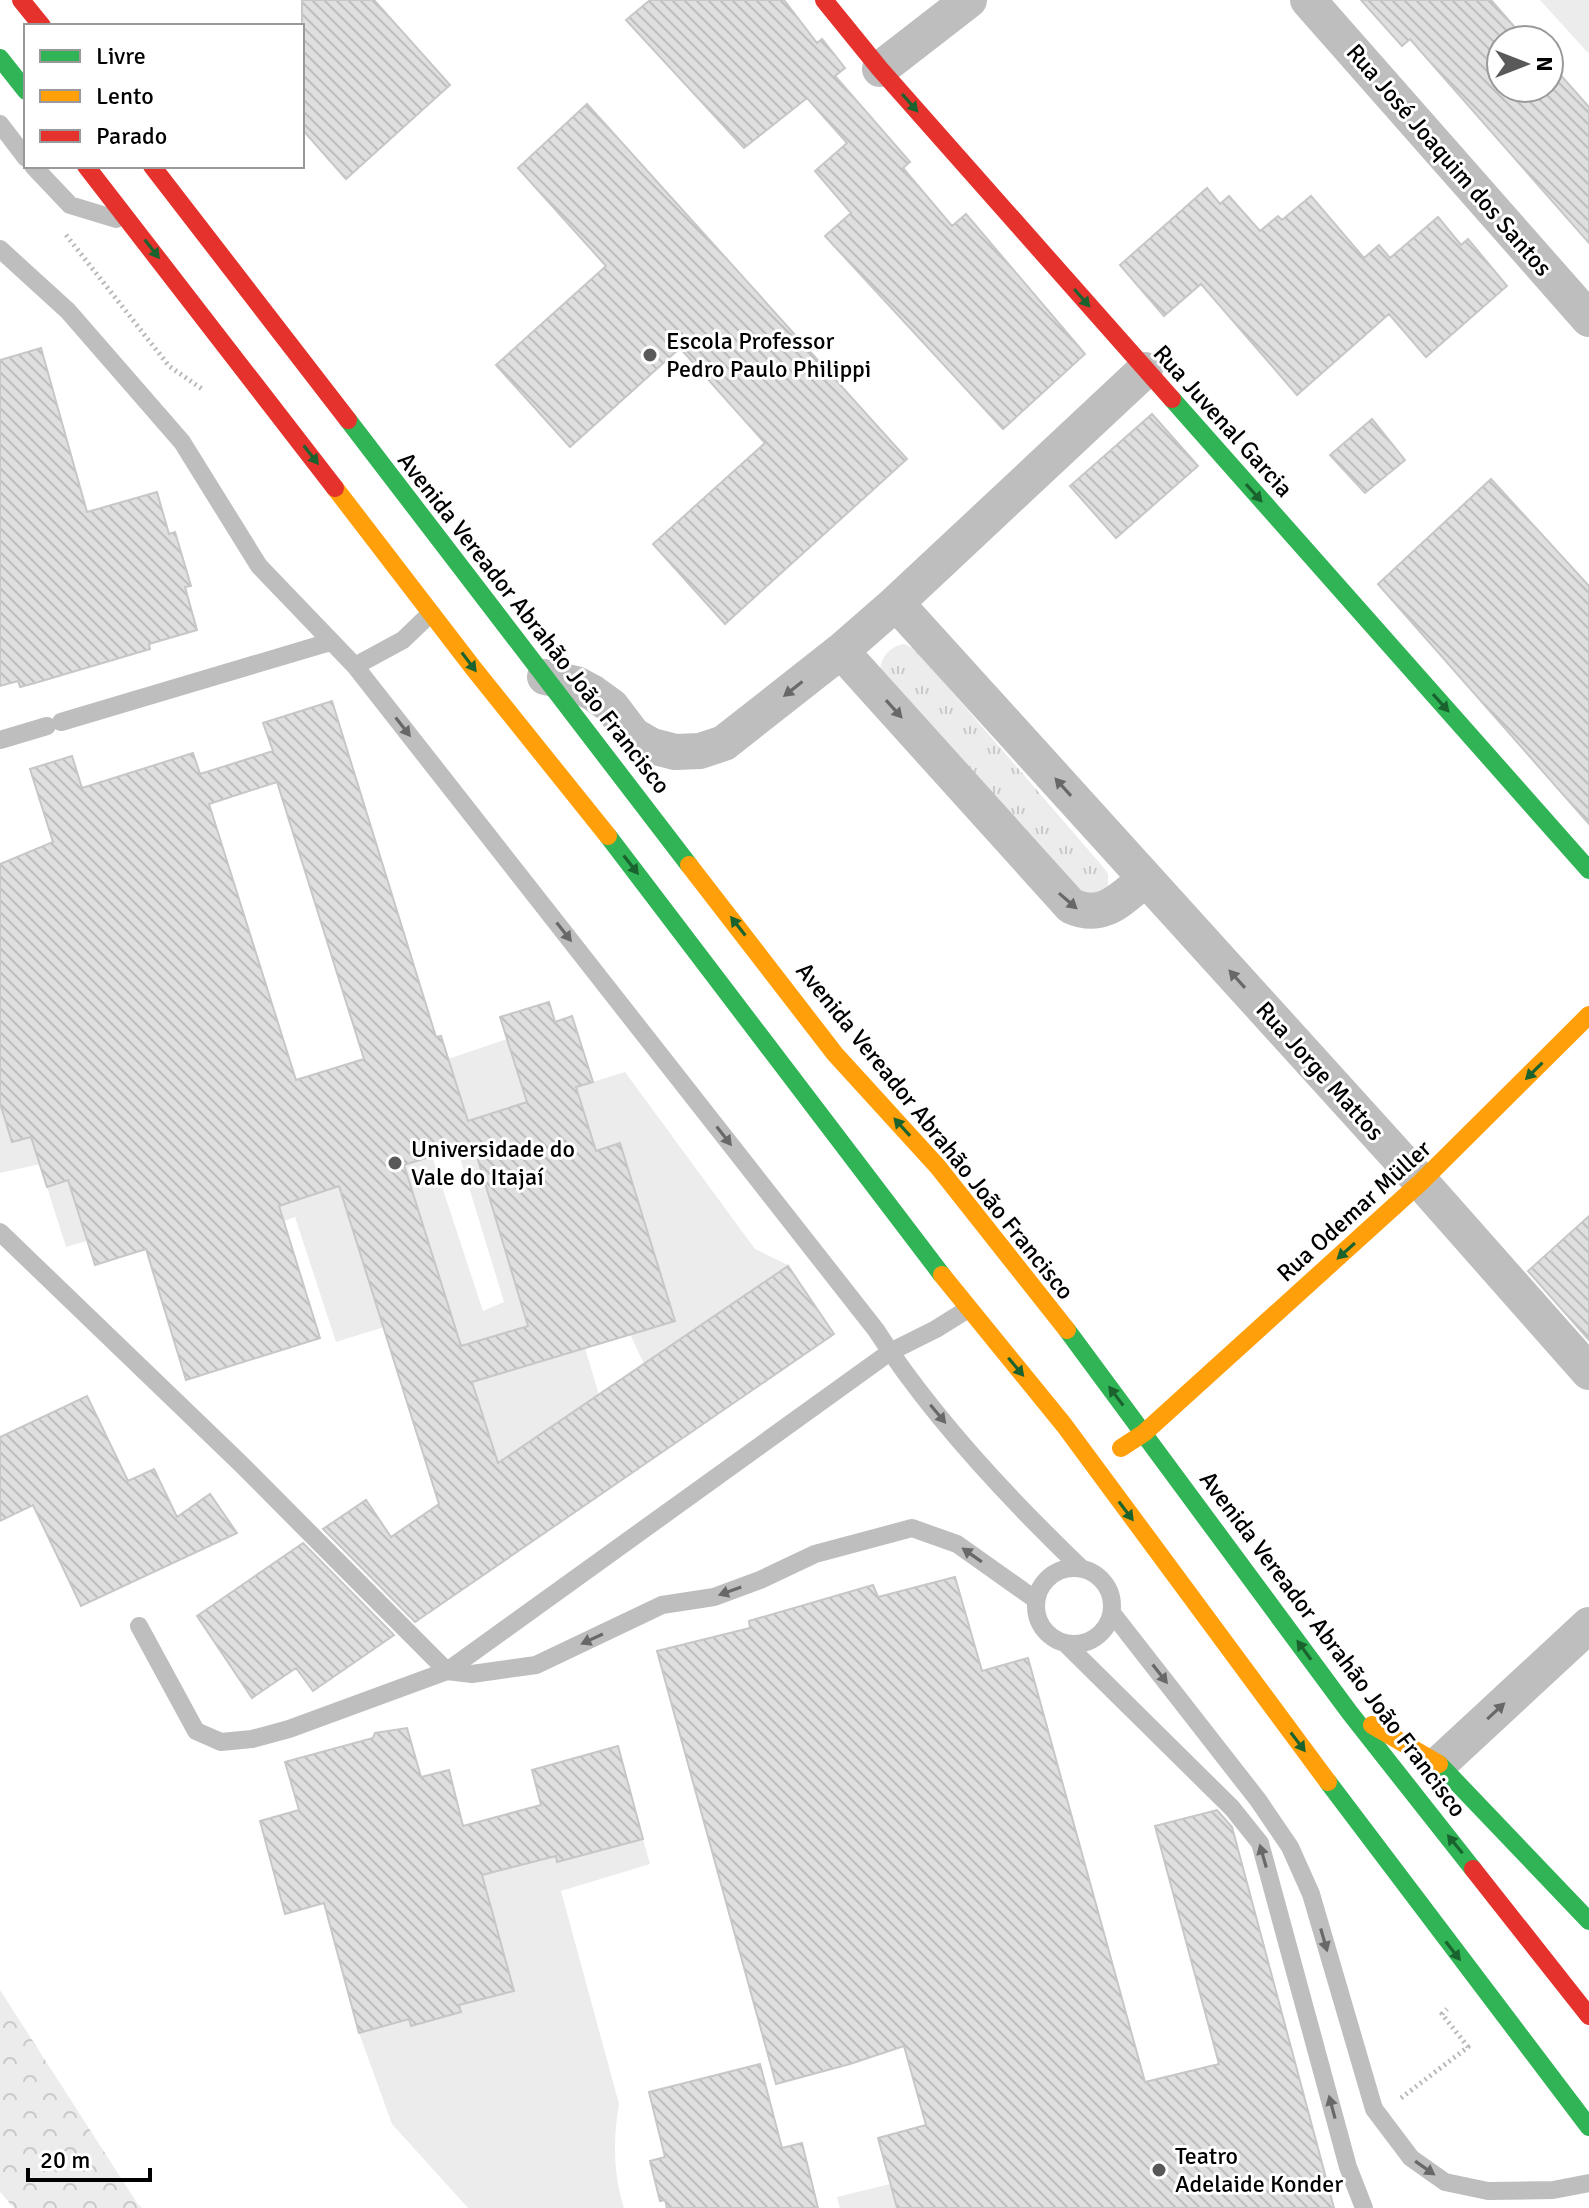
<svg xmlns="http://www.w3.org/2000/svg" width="1589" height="2208" viewBox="0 0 1589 2208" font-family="Signika,sans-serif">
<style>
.grass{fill:#ececec}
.forest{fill:url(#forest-crowns)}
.park{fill:url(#park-tufts)}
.building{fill:url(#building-back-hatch);stroke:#c7c7c7;stroke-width:2;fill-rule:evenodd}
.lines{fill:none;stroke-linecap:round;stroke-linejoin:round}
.path{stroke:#b9b9b9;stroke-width:5;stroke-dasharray:2 4;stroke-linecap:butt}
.lane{stroke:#bebebe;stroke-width:18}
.street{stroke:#bebebe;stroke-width:36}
.fast{stroke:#30b455;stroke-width:18}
.slow{stroke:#ff9f0a;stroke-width:18}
.jam{stroke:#e5322d;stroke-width:18}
.oneway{fill:#1a632f}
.oneway2{fill:#686868}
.poi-dot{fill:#595959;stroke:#fff;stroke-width:3}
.labels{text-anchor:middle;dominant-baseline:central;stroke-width:6;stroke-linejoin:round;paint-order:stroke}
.street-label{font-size:24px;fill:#000;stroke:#fff}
.poi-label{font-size:24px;fill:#000;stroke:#fff;text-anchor:start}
</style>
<defs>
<pattern id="forest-crowns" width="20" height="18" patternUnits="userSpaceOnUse" patternTransform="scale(2)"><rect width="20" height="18" fill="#ececec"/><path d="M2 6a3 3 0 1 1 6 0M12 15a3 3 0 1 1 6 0" fill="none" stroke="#c9c9c9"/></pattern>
<pattern id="park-tufts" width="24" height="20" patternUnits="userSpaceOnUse" patternTransform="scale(2)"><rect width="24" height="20" fill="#ececec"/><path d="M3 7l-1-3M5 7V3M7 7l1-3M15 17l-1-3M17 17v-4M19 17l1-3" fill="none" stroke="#c9c9c9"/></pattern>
<pattern id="building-back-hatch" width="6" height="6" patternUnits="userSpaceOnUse" patternTransform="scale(2)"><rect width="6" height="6" fill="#dfdfdf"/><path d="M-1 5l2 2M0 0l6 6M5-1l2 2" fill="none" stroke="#bebebe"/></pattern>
</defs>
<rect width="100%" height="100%" fill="#fff"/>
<path class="grass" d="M1540,0H1589V54Z
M507,1039L527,1102L468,1121L448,1059Z
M625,1072L755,1249L788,1265L644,1364L629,1332L620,1144L572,1158L576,1087Z
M0,1103L12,1142L52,1130L40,1164L0,1173Z
M474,1142L528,1326L461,1346L404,1165L432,1156L483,1311L504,1302L457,1148Z
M68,1180L87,1241L66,1247L47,1187Z
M346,1184L384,1327L336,1342L295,1217L284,1221L279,1206Z
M585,1348L599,1395L489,1470L490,1437L466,1360L509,1371Z
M643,1839L650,1864L561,1891L619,2104C613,2140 613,2173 624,2208H468L392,2124L359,2033L409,2019L411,2026L461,2012L459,2005L514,1991L482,1875L556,1856L557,1862Z
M890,2184L897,2208H840L837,2197Z"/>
<path class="forest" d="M0,1990L137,2203L142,2208H14L0,2192Z"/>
<path class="park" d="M904,644L915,649L1104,868L1108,874V889L1082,902L880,671C880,657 891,646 904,644Z"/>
<path class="building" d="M302,0H374L450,85L346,179L302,129Z
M650,0H784L817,43L822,39L845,68L835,76L910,162L903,168L952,226L966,214L1085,354L1003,429L825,236L851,213L815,171L847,143L807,98L744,148L626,20Z
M1361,0H1491L1526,40H1501V88H1549V62L1589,107V243L1410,39L1402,46Z
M587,104L907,459L725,624L653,544L765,443L680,348L570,447L496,365L606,266L518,168Z
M1207,188L1220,204L1229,196L1260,231L1278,216L1282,220L1311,196L1364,258L1379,245L1390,258L1438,217L1461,245L1468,239L1507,286L1426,357L1389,314L1297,395L1201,284L1164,316L1120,265Z
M41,348L87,512L157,492L169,534L175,532L191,586L185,587L197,630L149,644L150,649L35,683L20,687L18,681L0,686V360Z
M1152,414L1198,466L1116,538L1070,486Z
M1372,419L1405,460L1365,493L1330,455Z
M1491,479L1589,586V824L1378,584Z
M332,701L436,1037L441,1036L468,1121L527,1102L500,1017L549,1002L555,1022L572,1016L593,1082L576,1087L596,1151L620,1143L675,1321L472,1382L498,1463L788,1266L834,1334L415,1622L323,1529L366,1500L391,1537L439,1504L339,1186L279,1206L320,1338L186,1380L146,1249L95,1265L68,1180L47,1187L31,1137L12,1142L0,1103V864L53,842L30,769L72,756L82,788L193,753L200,774L273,751L263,723ZM277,782L364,1059L296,1080L209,804ZM473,1143L528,1326L461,1346L404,1165Z
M1589,1216V1340L1528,1271Z
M87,1396L128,1481L154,1469L177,1517L210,1494L237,1533L81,1606L33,1505L0,1521V1437Z
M303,1543L394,1635L313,1691L296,1668L252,1698L197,1616Z
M955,1577L982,1671L1028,1658L1145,2082L1219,2064L1155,1826L1217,1810L1232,1827L1334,2208H897L878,2138L926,2125L904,2046L850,2064L776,2084L657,1651L750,1628L749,1621L873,1585L878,1597Z
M407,1728L421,1777L449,1770L463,1826L541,1805L532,1770L618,1746L643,1839L557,1862L556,1856L482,1875L514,1991L459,2005L461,2012L411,2026L409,2019L359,2033L324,1903L285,1914L260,1821L299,1810L285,1762L373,1738L375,1733Z
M760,2064L782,2148L802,2143L818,2208H667L665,2200L660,2201L650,2161L665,2157L649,2092Z"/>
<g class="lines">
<path class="path" d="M66,235L169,366L202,389
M1401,2098L1468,2047L1442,2014L1447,2009"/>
<path class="lane" d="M0,124L26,158
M33,166L70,205L116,219
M0,249L68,311L182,442L259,566L355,666L876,1330C931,1416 1007,1497 1081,1568
M355,666L403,640L431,613
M61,722L330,642
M0,740L47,726
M0,1232L240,1463L447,1671L472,1674L536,1665L662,1605L714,1597L760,1580L815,1554L912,1528L957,1544L1036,1600
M1036 1606a38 38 0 1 1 76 0a38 38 0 1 1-76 0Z
M1112,1613L1258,1800L1290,1847L1311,1894L1374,2109L1411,2158L1445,2182L1488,2191L1553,2190L1589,2183
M139,1626L196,1731L221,1742L252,1739L289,1729L447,1671L890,1352L936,1329L968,1309
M1067,1645L1232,1808L1260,1843L1348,2167L1364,2208"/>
<path class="street" d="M1308,0L1589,319
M880,69L969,0
M896,603L1421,1182L1589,1372
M841,651L1071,906C1104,921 1121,898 1146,879
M545,677L576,684L593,693L611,706L633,735L652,746L675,752L700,751L724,743L841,651L896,603L1145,370
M1439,1764L1589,1625"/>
<path class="fast" d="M0,58L26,91
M1172,399L1589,870
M348,420L689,865
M608,836L942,1275
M1067,1330L1350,1713L1473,1869
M1439,1764L1589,1921
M1328,1782L1589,2127"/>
<path class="slow" d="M335,488L474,669L608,836
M689,865L835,1054L938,1167L1067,1330
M942,1275L1064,1425L1328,1782
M1121,1448L1144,1433L1421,1182L1589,1015
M1372,1725L1439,1764"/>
<path class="jam" d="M21,0L42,26
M824,0L880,69L1172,399
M86,166L335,488
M152,166L348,420
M1473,1869L1589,2016"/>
</g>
<defs><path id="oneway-solid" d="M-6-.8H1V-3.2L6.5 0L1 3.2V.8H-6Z" transform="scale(2)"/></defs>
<g class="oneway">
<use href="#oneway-solid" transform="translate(910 103) rotate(49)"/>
<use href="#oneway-solid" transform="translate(152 249) rotate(52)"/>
<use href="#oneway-solid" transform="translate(1082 298) rotate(49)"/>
<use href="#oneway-solid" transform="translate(311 455) rotate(52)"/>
<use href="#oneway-solid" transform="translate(1254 493) rotate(48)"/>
<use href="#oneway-solid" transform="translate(469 662) rotate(53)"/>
<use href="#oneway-solid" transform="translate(1441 703) rotate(48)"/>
<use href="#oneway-solid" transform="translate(631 865) rotate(52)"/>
<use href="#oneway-solid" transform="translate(738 926) rotate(-128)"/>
<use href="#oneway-solid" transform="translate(1534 1071) rotate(135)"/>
<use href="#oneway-solid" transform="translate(902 1127) rotate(-132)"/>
<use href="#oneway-solid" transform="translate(1346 1251) rotate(138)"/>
<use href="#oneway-solid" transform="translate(1016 1367) rotate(50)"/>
<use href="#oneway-solid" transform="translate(1116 1396) rotate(-127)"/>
<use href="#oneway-solid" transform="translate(1126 1511) rotate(53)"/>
<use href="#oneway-solid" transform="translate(1304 1650) rotate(-126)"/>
<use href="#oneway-solid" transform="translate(1298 1742) rotate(53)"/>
<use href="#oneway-solid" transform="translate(1455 1844) rotate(-129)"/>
<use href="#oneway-solid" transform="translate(1453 1951) rotate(52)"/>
</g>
<g class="oneway2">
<use href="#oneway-solid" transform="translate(793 689) rotate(142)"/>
<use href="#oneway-solid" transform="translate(894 709) rotate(48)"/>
<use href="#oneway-solid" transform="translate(403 727) rotate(52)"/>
<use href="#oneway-solid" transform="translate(1063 787) rotate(-132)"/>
<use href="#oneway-solid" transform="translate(1068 901) rotate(41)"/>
<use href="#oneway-solid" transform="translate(564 932) rotate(52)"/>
<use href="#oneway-solid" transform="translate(1237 979) rotate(-132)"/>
<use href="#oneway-solid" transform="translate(724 1136) rotate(52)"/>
<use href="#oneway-solid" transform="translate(938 1414) rotate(50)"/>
<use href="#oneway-solid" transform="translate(972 1555) rotate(-145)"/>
<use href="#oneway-solid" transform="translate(730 1591) rotate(160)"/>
<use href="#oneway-solid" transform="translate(592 1639) rotate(155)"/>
<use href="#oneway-solid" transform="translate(1160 1674) rotate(52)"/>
<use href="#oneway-solid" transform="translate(1496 1711) rotate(-43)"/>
<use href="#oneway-solid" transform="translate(1263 1856) rotate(-106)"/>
<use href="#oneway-solid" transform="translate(1324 1940) rotate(74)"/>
<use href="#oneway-solid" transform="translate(1332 2107) rotate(-105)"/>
<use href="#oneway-solid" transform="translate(1425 2168) rotate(35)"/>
</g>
<g class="poi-dot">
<circle cx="650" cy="355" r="8"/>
<circle cx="395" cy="1163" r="8"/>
<circle cx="1159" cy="2170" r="8"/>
</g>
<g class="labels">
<g class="street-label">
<text transform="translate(1449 160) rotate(49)">Rua José Joaquim dos Santos</text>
<text transform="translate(1223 421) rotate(48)">Rua Juvenal Garcia</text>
<text transform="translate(534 623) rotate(52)">Avenida Vereador Abrahão João Francisco</text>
<text transform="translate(1320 1071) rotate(48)">Rua Jorge Mattos</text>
<text transform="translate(935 1131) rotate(51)">Avenida Vereador Abrahão João Francisco</text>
<text transform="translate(1354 1211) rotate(-42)">Rua Odemar Müller</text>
<text transform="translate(1333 1644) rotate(53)">Avenida Vereador Abrahão João Francisco</text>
</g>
<g class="poi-label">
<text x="666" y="341">Escola Professor<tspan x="666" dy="28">Pedro Paulo Philippi</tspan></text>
<text x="411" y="1149">Universidade do<tspan x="411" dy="28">Vale do Itajaí</tspan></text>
<text x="1175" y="2156">Teatro<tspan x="1175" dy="28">Adelaide Konder</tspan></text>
</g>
</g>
<rect x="24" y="24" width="280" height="144" fill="#ffffff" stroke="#999999" stroke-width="2"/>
<rect x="40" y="50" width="40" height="12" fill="#30b455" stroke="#999999" stroke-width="2"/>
<text x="96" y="64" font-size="24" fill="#000000">Livre</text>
<rect x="40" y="90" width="40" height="12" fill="#ff9f0a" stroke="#999999" stroke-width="2"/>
<text x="96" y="104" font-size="24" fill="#000000">Lento</text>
<rect x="40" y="130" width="40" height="12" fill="#e5322d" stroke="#999999" stroke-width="2"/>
<text x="96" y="144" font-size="24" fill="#000000">Parado</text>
<g transform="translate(1525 64) rotate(90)"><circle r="38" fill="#ffffff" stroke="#999999" stroke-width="2"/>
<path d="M0-6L14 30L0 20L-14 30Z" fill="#595959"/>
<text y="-12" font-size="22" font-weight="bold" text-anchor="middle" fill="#000000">N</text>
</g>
<path d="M28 2168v12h122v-12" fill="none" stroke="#000000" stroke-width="4"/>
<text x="40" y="2168" font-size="24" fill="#000000" stroke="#ffffff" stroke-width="6" paint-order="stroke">20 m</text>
</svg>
